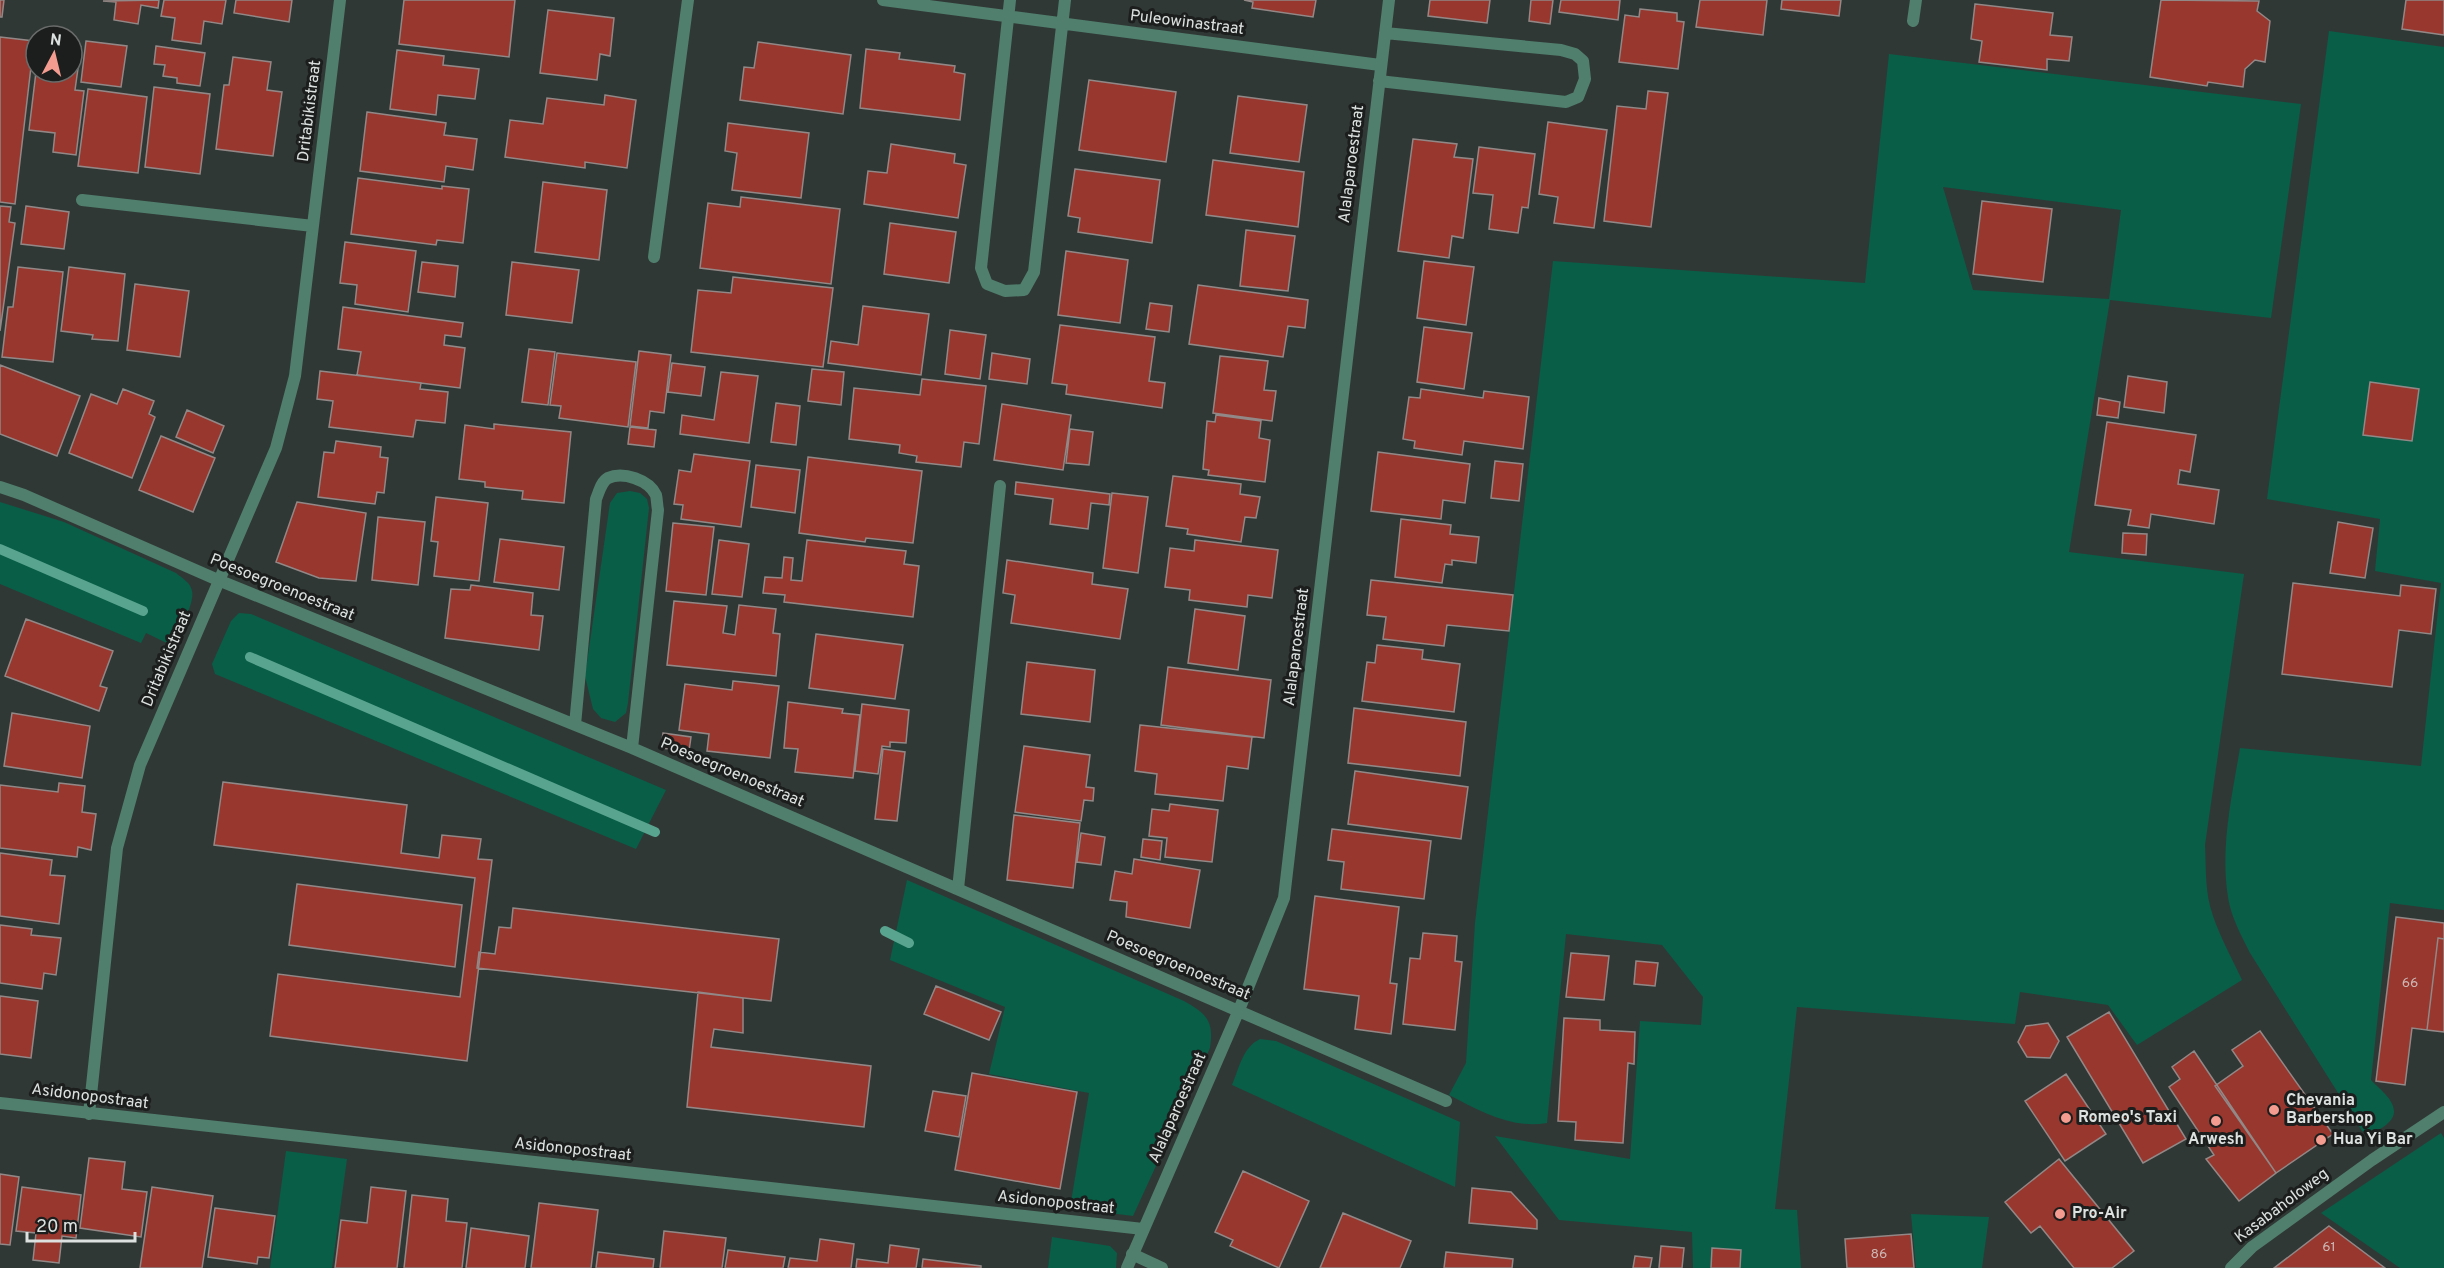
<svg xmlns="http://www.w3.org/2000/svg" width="2444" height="1268" viewBox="0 0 2444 1268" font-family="Overpass,sans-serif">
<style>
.green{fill:#095e47;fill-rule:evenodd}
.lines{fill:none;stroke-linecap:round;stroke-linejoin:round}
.stream{stroke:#59a48f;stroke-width:10}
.building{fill:#97372e;stroke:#928887;stroke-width:1.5}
.minor{stroke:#507f6e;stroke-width:12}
.tertiary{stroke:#507f6e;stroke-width:12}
.poi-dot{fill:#f59c90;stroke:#1b1e1d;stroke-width:2}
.labels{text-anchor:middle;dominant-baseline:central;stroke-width:6;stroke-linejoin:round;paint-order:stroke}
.number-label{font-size:14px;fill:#ccb7b4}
.street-label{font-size:16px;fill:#dde2e0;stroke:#1b1e1d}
.poi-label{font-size:16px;font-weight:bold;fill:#dde2e0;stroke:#1b1e1d;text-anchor:start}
</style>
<rect width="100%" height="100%" fill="#303835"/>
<path class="green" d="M2329,31L2444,47V910L2390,903L2371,1080C2379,1089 2393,1098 2394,1111C2395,1123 2372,1137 2362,1131L2250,953C2241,935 2231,917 2228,897C2220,847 2232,796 2240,748L2421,766L2441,583L2375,571L2380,519L2267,499Z
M1889,54L2301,104L2271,318L2110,300L2069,552L2244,574L2205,845C2206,865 2205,886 2210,906C2217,932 2231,956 2242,980L2137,1045L2108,1005L2020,992L2015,1024L1797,1007L1775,1209L1797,1210L1801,1268H1693L1692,1232L1559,1220L1495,1136L1630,1159L1640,1021L1701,1025L1703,997L1662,945L1566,934L1547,1123C1511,1129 1480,1111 1449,1095L1466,1063L1475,923L1553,261L1865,283ZM1943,187L2121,210L2109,299L1973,290Z
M630,491L640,493L647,499L649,508L628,703L626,713L615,722L601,718L593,709L585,676L610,503L617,493Z
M0,502L64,522L176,573C182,578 191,583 192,591C195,603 178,634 173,646L146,633L141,643L0,584Z
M239,613L251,614L666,790L636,849L215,674L212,664L231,621Z
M907,880L1184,1001C1207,1014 1214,1021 1210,1048L1133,1216L1070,1208L1089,1093L989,1074L1005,1007L890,960Z
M1260,1039L1276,1041L1460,1122L1455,1187L1232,1085C1239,1068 1243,1047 1260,1039Z
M2441,1133L2444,1138V1268H2400L2321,1213Z
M286,1151L347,1159L332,1268H270Z
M1911,1214L1989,1217L1982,1268H1916Z
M1052,1237L1110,1246L1117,1253L1116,1268H1048Z"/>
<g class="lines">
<path class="stream" d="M0,549L143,611
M250,657L655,832
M885,931L909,943"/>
</g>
<path class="building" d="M0,0H4L2,17H0Z
M159,0L158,8L141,5L138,24L114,20L116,2L103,1Z
M164,0H226L222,24L204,21L201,44L172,40L175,18L161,16Z
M236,0H292L289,22L234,13Z
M404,0H515L509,57L399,44Z
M1244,0H1316L1313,17L1252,8L1253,2Z
M1430,0H1490L1487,23L1428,16Z
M1531,0H1553L1550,24L1529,21Z
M1561,0H1620L1618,20L1559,12Z
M1700,0H1767L1763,35L1696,27Z
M1782,0H1841L1839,16L1781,9Z
M2161,0L2259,1L2257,11L2270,21L2265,62L2255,60L2245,69L2243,87L2208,82L2207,86L2150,77Z
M2406,0H2444V35L2402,29Z
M1975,4L2053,13L2050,35L2072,37L2069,61L2047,59V70L1979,62L1982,41L1971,39Z
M1640,9L1677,13V21L1684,22L1678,69L1619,62L1625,15L1639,17Z
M548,10L614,18L610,56L600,54L597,80L540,73Z
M0,37L34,41L15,204L0,202Z
M86,41L127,46L121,87L81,82Z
M758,42L851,55L843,114L740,100L744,67L754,68Z
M72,46L81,47L75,90L84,91L76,155L53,152L55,133L29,130L36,72H72Z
M156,46L205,53L200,86L177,83V78L163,76L165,65L154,64Z
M866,49L900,53L899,59L955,66L954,72L965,74L960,120L860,108Z
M397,50L444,56L443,65L479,69L475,99L438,95L436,115L390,109Z
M233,57L271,62L267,90L282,92L273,156L216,149L224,85H229Z
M1089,80L1176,92L1166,162L1079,150Z
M154,87L210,94L200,174L145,167Z
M88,89L147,97L138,173L78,166Z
M1648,91L1668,93L1651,227L1604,221L1617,106L1646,109Z
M605,95L636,100L627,168L585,162V168L505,157L510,120L543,124L547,98L604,105Z
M1238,96L1307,105L1299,162L1230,153Z
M367,112L446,123L444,135L477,139L473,170L446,166L444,182L360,171Z
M1548,122L1607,130L1594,228L1554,223L1558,197L1539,194Z
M728,123L809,133L801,198L732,190L737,153L725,151Z
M1413,139L1457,144L1454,157L1473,159L1463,238L1452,236L1449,258L1398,251Z
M891,144L955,154L954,163L966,165L958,218L864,204L868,171L887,173Z
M1479,147L1535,154L1528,208L1522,207L1518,233L1489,229L1493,195L1473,193Z
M1213,160L1304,172L1298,227L1206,215Z
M1075,169L1160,180L1152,243L1078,232L1080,218L1068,216Z
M358,178L442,189V186L469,189L463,243L437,240L436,245L351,234Z
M543,182L607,190L599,260L535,252Z
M741,197L840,209L831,284L700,268L708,203L740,207Z
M1982,201L2052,209L2043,282L1973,274Z
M0,206L11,207L9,222L15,223L0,331Z
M26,206L69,212L64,249L21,244Z
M890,223L956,232L949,283L884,274Z
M1246,230L1295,236L1288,291L1240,286Z
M345,242L416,251L408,312L355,304L357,285L340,283Z
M1066,251L1128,260L1120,323L1058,315Z
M1424,261L1474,267L1466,325L1417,318Z
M422,262L458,266L455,297L418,292Z
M512,262L579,270L572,323L506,315Z
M18,267L63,272L53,362L2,357L8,307H13Z
M69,267L125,274L118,341L92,339L93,335L61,331Z
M733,277L833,288L823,367L691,352L698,290L731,293Z
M135,284L189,291L180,357L127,350Z
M1198,285L1308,300L1305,328L1288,326L1283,357L1189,344Z
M1150,303L1172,306L1169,332L1146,329Z
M863,306L929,314L921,375L828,363L831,341L858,345Z
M343,307L463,323L461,337L445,335L444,345L465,348L460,388L357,375L361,352L338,349Z
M1060,325L1155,337L1149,381L1165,383L1162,408L1066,394L1067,385L1052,383Z
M1424,327L1472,333L1464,389L1417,382Z
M950,330L986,335L980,379L945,374Z
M529,349L555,352L548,405L522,402Z
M639,351L671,355L664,413L650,411L648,428L630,426Z
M557,353L636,362L628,427L559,418L561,406L550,405Z
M992,353L1030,359L1027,384L989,379Z
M1220,356L1268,361L1264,390L1276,391L1272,421L1213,413Z
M672,363L705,367L701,396L668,392Z
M0,365L80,396L57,456L0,434Z
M812,369L844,372L841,405L808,401Z
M320,371L421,383L420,389L448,392L445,423L416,420L413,437L329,427L333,401L317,399Z
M721,372L758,376L749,443L680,434L682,415L714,420Z
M2128,376L2167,382L2164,413L2124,407Z
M922,379L986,386L979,444L964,442L961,467L916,462L917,456L899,453L900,445L849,439L854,388L920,395Z
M2370,382L2419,389L2412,441L2363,435Z
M123,389L154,401L149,414L155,417L132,478L69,453L91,394L117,404Z
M1421,389L1483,398L1484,391L1529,397L1523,449L1464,441L1462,455L1414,448L1415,441L1403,439L1409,397L1420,398Z
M2099,398L2120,402L2118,418L2097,415Z
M776,403L800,406L796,445L771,442Z
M1002,404L1071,415L1063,470L994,460Z
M187,410L224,426L213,453L176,437Z
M1216,415L1261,421L1259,438L1270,440L1265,482L1208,475L1209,470L1203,469L1207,421L1215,422Z
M2107,422L2196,435L2190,472L2180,470L2178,484L2219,490L2214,524L2151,514L2149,528L2128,525L2131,510L2095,505Z
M494,424L571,432L564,503L522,499L523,491L485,487V482L459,479L465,425L494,429Z
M630,427L656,430L654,447L628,444Z
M1070,429L1093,432L1089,465L1066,463Z
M161,436L215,458L193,512L139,490Z
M336,441L381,447L380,457L388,458L384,493L377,492L375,504L318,497L324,452L334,453Z
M1378,452L1470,464L1465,503L1443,500L1441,519L1371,511Z
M694,454L750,461L741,527L681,519L683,505L674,504L679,470L691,472Z
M808,457L922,471L913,543L866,538L865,542L799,533Z
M1495,461L1523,464L1519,501L1491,498Z
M756,465L800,470L795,513L751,507Z
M1173,476L1241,484L1240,494L1260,497L1256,518L1245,517L1241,542L1187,534L1188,529L1166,526Z
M1016,482L1110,494L1109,505L1091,503L1088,529L1050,524L1053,499L1015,494Z
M1112,493L1148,497L1138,573L1103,568Z
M436,497L488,503L479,581L434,576L438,542L431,541Z
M297,502L366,513L356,581L319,578L276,562Z
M378,517L425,522L418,585L372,580Z
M1401,519L1451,525L1450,534L1479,537L1476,563L1452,560V565L1445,564L1442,583L1395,577Z
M2338,522L2373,528L2365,578L2330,573Z
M673,523L714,527L706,595L666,591Z
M2123,533L2147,534L2146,555L2122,553Z
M500,539L564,547L559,590L494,582Z
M719,540L749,544L742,597L712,594Z
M807,540L906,551L904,564L919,566L913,617L784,602L785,595L763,593L765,577L782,578L784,557L793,558L791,580L802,581Z
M1195,540L1278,550L1272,598L1248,595L1247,607L1189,600L1190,590L1165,587L1170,548L1194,551Z
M1007,560L1093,573L1092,584L1128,589L1120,639L1011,623L1015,595L1003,593Z
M1371,580L1513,595L1509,631L1447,625L1444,646L1383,639L1386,617L1367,615Z
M2293,583L2400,596L2401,585L2436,589L2431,634L2399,630L2392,687L2282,674Z
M471,585L533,593L531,615L543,616L539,650L445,638L451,589L470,590Z
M674,601L727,606L723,633L735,635L739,605L776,609L773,633L780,634L776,676L667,665Z
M1195,609L1245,616L1238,670L1188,663Z
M26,619L113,651L100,686L107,688L99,711L5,676Z
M816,634L903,645L895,699L809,688Z
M1377,645L1423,650L1422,659L1460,664L1454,712L1362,701L1367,662L1375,663Z
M1027,662L1095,670L1090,722L1021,714Z
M1168,667L1271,680L1264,738L1161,725Z
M733,681L779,686L770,758L707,751L709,734L679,730L685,684L732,690Z
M788,702L843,709L842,713L860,715L853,778L795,772L798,749L784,748Z
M862,704L909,710L906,743L890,742V747L882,746L878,774L855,771Z
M1354,708L1466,722L1460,776L1348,763Z
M12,713L90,726L82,778L4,766Z
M1140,725L1252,737L1248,769L1227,766L1223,801L1155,794L1157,774L1135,771Z
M663,733L691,737L689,751L661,748Z
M1024,746L1090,755L1086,787L1094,788L1093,801L1084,800L1081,821L1015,812Z
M883,749L905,752L897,821L875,819Z
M1355,771L1468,787L1461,839L1348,824Z
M223,782L407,805L401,853L439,858L442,835L481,839L478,859L492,860L467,1061L270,1036L278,974L460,997L475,878L214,845Z
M59,783L85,786L82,812L96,814L91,850L78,847L77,857L0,848V785L58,792Z
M1170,804L1218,810L1212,862L1165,857L1167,838L1149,836L1152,809L1169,811Z
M1014,815L1080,823L1073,888L1007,880Z
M1332,829L1431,841L1424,899L1341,889L1344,862L1328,860Z
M1081,833L1105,837L1101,865L1077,862Z
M1143,839L1162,841L1160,860L1141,857Z
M0,853L52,860L50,875L65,876L59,924L0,916Z
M1134,859L1200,870L1190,928L1126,917L1127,902L1110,900L1115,871L1132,874Z
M297,884L462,905L455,967L289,945Z
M1315,896L1399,907L1390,983L1397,984L1391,1034L1355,1029L1359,996L1304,989Z
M513,908L779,939L771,1001L477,968L479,952L495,954L499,927L511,928Z
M2396,917L2444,923V939L2438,938L2427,1030L2412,1028L2405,1085L2376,1081Z
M0,925L32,929L31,935L61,938L56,975L44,973L42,989L0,983Z
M1423,933L1457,936L1455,961L1462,962L1455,1030L1403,1024L1410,958L1420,959Z
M2438,938L2444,939V1032L2427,1030Z
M1571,953L1609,956L1604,1000L1566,997Z
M1636,961L1658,963L1655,986L1634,984Z
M936,986L1001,1012L989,1040L924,1014Z
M698,992L743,998V1033L714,1029L711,1047L871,1066L864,1127L687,1107Z
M0,996L38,1001L31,1058L0,1054Z
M2109,1012L2186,1139L2143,1163L2067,1037Z
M1564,1018L1600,1020V1030L1635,1032L1634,1064L1628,1063L1623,1143L1575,1140L1576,1122L1558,1121Z
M2048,1023L2059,1041L2050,1058L2027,1057L2018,1042L2026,1026Z
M2260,1031L2333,1134L2276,1173L2215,1086L2243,1066L2232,1050Z
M2194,1051L2276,1173L2239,1201L2206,1159L2214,1155L2169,1087L2180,1079L2172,1067Z
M972,1073L1077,1092L1060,1189L955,1170Z
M2066,1074L2106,1134L2065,1161L2025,1101Z
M933,1091L966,1096L959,1137L925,1131Z
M89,1158L125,1162L122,1189L147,1192L141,1237L80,1228Z
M2059,1159L2134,1251L2112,1268H2074L2040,1226L2031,1233L2005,1202Z
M1243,1171L1309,1201L1279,1268L1230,1246L1233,1240L1215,1232Z
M0,1174L19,1177L10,1245L0,1244Z
M22,1187L81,1195L76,1238L62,1236L59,1263L33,1260L36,1233L16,1231Z
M152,1187L213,1196L202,1268H140Z
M371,1187L406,1191L397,1268H335L341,1220L367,1223Z
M1472,1188L1511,1192L1537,1220V1229L1469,1223Z
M412,1195L448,1199L446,1221L467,1223L462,1268H404Z
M539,1203L598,1210L591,1268H531Z
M215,1208L275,1216L269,1258L258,1257L257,1264L208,1257Z
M1343,1213L1411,1241L1400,1268H1320Z
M2329,1226L2385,1268H2274Z
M471,1228L529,1236L525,1268H466Z
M664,1231L726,1238L722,1268H660Z
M1911,1234L1914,1268H1847L1845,1239Z
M820,1239L854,1244L851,1268H788L790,1258L817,1261Z
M890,1245L919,1249L916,1268H856L857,1259L888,1263Z
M1661,1246L1684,1248L1682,1268H1659Z
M1712,1248L1741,1250L1740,1268H1711Z
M728,1250L785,1257L783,1268H725Z
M598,1252L654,1259L653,1268H596Z
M1446,1252L1513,1259L1512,1268H1444Z
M1635,1256L1652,1258L1650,1268H1633Z
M923,1259L981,1266V1268H922Z"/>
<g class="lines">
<path class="minor" d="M883,0L1380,65
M1010,0L981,268L987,284L1005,291L1024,290L1034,272L1065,0
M1913,21L1916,0
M1379,81L1566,102L1578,97L1585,79L1583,61L1575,54L1561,50L1385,33
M82,200L313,226
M654,257L688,0
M0,487L24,495L218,580L632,748L1446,1101
M575,725L596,499C599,492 601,482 608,478C623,471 649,480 656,495C657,499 657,505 658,510L632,748
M958,889L1000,486
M0,1103L1143,1229
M89,1114L117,848L140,765L276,448L295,376L340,0
M1132,1254L1162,1268
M1127,1268L1239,1010L1284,898L1389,0"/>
<path class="tertiary" d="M2231,1268L2252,1247L2372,1160L2444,1112"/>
</g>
<g class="poi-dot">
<circle cx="2274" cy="1110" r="6"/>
<circle cx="2066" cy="1118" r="6"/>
<circle cx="2216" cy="1121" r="6"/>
<circle cx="2321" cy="1140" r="6"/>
<circle cx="2060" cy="1214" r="6"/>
</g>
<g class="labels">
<g class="number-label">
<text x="2410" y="983">66</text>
<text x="2329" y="1247">61</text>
<text x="1879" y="1254">86</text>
</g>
<g class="street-label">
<text transform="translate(1187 23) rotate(7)">Puleowinastraat</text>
<text transform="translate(310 111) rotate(-83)">Dritabikistraat</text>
<text transform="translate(1352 164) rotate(-83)">Alalaparoestraat</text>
<text transform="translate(282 588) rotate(22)">Poesoegroenoestraat</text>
<text transform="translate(1297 647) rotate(-83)">Alalaparoestraat</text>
<text transform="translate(167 659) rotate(-67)">Dritabikistraat</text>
<text transform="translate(732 773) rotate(23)">Poesoegroenoestraat</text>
<text transform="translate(1178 966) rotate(23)">Poesoegroenoestraat</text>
<text transform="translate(90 1097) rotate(7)">Asidonopostraat</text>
<text transform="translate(1178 1108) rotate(-66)">Alalaparoestraat</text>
<text transform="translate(573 1150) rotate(6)">Asidonopostraat</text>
<text transform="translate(1056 1203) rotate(6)">Asidonopostraat</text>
<text transform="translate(2282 1206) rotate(-37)">Kasabaholoweg</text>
</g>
<g class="poi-label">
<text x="2286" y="1101">Chevania<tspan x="2286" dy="18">Barbershop</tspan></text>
<text x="2078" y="1118">Romeo's Taxi</text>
<text x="2216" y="1140" text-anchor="middle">Arwesh</text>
<text x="2333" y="1140">Hua Yi Bar</text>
<text x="2072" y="1214">Pro-Air</text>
</g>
</g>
<g transform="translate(54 54) rotate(7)"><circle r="28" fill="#1b1e1d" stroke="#696c6b" stroke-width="1.5"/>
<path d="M0-4.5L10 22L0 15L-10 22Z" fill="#f59c90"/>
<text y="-9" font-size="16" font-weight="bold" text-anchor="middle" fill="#dde2e0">N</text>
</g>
<path d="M27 1232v9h108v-9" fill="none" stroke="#dde2e0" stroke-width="3"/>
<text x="36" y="1232" font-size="18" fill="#dde2e0" stroke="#1b1e1d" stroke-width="4.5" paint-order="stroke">20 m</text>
</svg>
